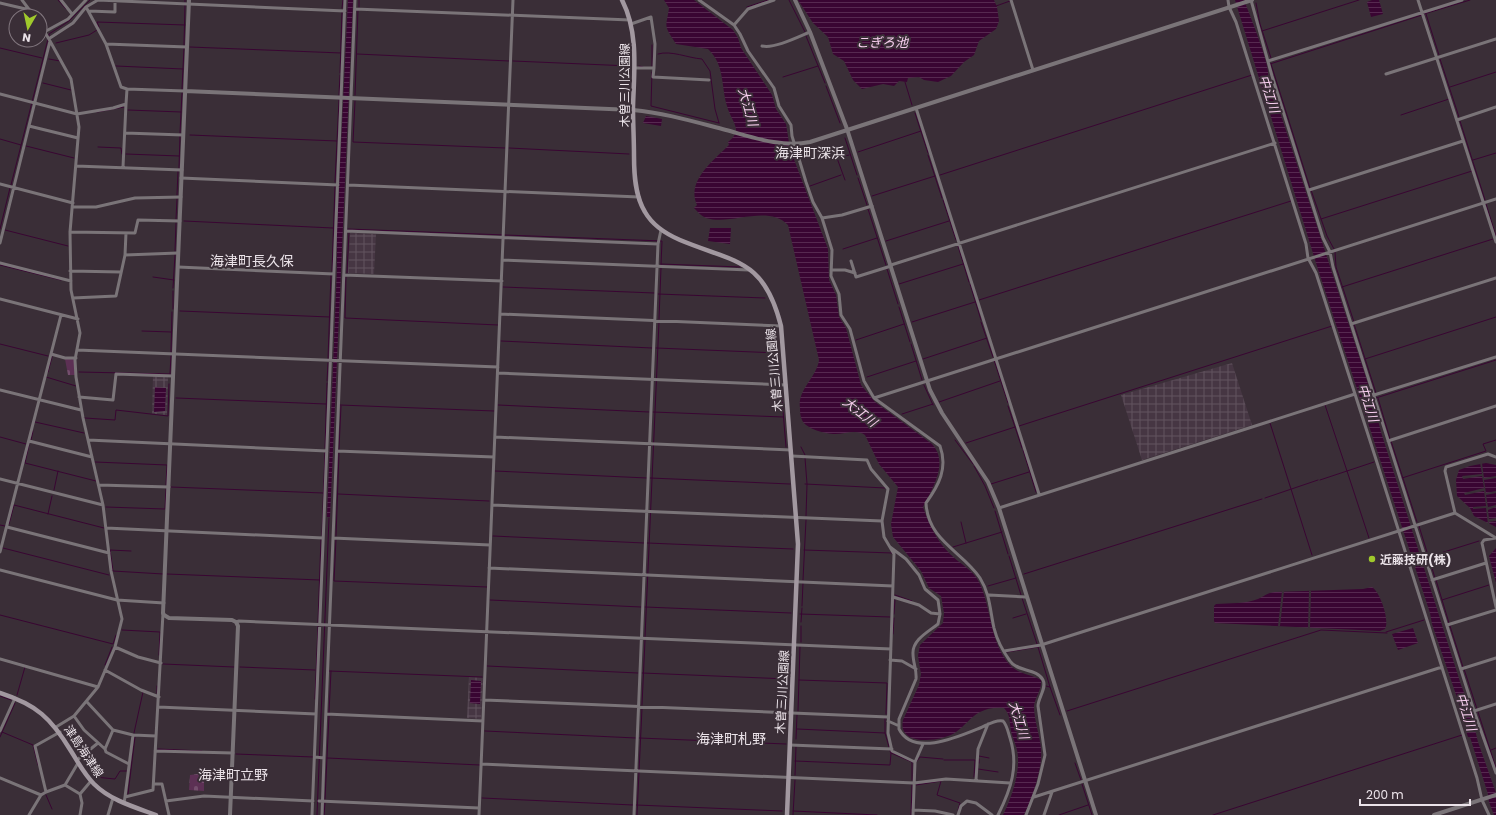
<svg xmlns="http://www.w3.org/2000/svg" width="1496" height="815" viewBox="0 0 1496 815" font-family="Poppins,'Noto Sans JP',sans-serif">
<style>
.industrial{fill:url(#industrial-grid)}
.cemetery{fill:url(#cemetery-stones)}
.water{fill:url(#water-rules)}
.pier{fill:#3a2e37}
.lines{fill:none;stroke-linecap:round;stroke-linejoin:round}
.stream{stroke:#390532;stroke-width:1}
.minor{stroke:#7a7478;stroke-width:3}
.tertiary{stroke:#7a7478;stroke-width:4}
.secondary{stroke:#a298a0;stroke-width:4.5}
.poi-dot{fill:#a0c92c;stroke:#3a2e37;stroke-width:1.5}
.labels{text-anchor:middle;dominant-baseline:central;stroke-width:4;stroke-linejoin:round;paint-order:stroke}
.street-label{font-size:12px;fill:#ebe3e9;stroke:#3a2e37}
.poi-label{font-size:12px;font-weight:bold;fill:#ebe3e9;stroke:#3a2e37;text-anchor:start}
.water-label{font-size:13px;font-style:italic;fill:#f8cfef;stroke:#3a2e37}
.quarter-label{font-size:14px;fill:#ebe3e9;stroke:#3a2e37}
</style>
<defs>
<pattern id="industrial-grid" width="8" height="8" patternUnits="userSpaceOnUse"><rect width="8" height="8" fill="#463643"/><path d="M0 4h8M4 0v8" fill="none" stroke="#61535e"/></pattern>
<pattern id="cemetery-stones" width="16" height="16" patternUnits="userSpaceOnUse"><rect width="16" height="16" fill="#5c3054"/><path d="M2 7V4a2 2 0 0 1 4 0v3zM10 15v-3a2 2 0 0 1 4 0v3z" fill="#744e6d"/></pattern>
<pattern id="water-rules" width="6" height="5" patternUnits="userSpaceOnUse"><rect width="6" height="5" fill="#390532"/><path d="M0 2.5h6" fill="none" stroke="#562950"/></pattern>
</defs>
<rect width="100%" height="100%" fill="#3a2e37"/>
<path class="industrial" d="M350,233L376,234L374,274L348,273Z
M1232,363L1252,425L1142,460L1121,395Z
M153,376L168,377L167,415L152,414Z
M469,677L483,678L481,719L467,718Z"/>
<path class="cemetery" d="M65,359H74L75,375H68Z
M198,774L204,775V791L189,790L190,775Z"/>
<path class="water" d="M348,0H353L330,517H327L337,268V229Z
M664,0H694L733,30L738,38L741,48L772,95L776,109L786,124L790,149L828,249L829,280L836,295L839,317L846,328L861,385L875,402L932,444C949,463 933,487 923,507C929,525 937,541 950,554C960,564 973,570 979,582C992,609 989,640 1009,664C1017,674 1031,674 1041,680C1042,690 1035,697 1034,706C1034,721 1040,735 1041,749C1043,767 1032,799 1024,815H1003C1011,799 1019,776 1018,758C1018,748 1013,740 1011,731C1009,720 1011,716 1004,708C996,707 987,708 980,712C970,717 965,726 956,732C942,742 897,747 903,720L919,685L921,674L918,656L920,645L943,623L944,613L941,596L929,588L921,571L893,537L891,524L898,487L879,464L865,435C857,429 845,434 835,434C826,434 806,429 802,420C800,416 800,411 800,408C797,390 817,377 819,360L788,225C767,204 731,226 706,218C701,216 697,211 694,208L697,205C686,181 713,161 729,145L728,142C732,139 736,135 736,129C735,122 729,114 727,106C721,86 725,65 708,49L676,44C663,24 666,29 669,8Z
M798,0H994L997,7L999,21L996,29L979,41L974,55L964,62L951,76L938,82L924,80L919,77L908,78L907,82L899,81L894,86L883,84L862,89L853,80L844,61L833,54L828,37L813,23Z
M1235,0H1244C1249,13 1270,65 1268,75L1371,393L1381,432L1461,685L1469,705L1478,742L1496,793V815H1494L1489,802L1488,794L1470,737H1468L1466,731L1468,730L1432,624L1430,613L1316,263Z
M1372,0H1379L1383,14L1371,17L1367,2Z
M646,116L662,119L661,126L643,123Z
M710,228H731L730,244L708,241Z
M155,387L166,388L165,411L154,412Z
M1486,463L1496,465V527L1474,516L1470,508L1457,496L1456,480L1459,470L1470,466Z
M1496,548V583L1489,556Z
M1372,587C1380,592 1390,620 1385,629L1380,631L1215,623L1214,621V606L1216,604C1229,603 1246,604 1258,599C1265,596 1266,593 1275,592L1363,589Z
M1413,628L1418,643L1398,650L1392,634Z
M471,680L481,681L480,704L470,703Z"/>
<path class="pier" d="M1480,463H1482L1484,478L1496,476V478L1484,480L1486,493L1496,491V493L1486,495L1488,507L1496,505V507L1488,510L1489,519L1496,518V521L1489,522L1490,526L1488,525L1486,508L1473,509V507L1486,506L1484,491L1465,495L1464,493L1484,488L1482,476L1463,479L1462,476L1482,474Z
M1282,591H1284L1280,626H1278Z
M1309,591H1311L1310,628H1308Z"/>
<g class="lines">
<path class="stream" d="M58,0L66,9
M789,0L805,32
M185,2V0
M1256,3L1260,24L1271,58
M996,6L1010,1
M359,7V0
M747,7L768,0
M342,8L343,0
M1424,14L1470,0
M1426,14L1439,55
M99,27L97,22L185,25
M1262,31L1359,0
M49,36V34L69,21L90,0
M806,36L825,83
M56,43L89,35L97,30
M184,45L185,5
M190,47L341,53
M0,48L42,58
M357,54L509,61
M658,54C671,50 688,58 702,59L710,71L715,109L719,123
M49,59L60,61
M1440,59L1459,117
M513,61L630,66
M1270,64L1422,15
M1271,64L1310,188
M116,66L183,69
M639,66L643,67
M652,66V45
M652,72L651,106L719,123
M340,73L342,12
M783,77L818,66
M905,82L912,105
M43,83L71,90
M826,86L840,123
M1450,87L1496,72
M182,89L184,48
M339,95L340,75
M355,95L358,10
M355,101L353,142L505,148
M128,110L181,112
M97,112L124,107
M915,113L928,153
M1401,115L1449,99
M1460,121L1485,200
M180,133L182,93
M190,135L337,141
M845,138L857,175
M0,139L21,145
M26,146L74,158
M98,147L121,148L122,154
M509,148L629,154
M858,152L921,131
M126,154L179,156
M928,155L942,198
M1473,160L1496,153
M179,168L180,136
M940,175L1252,75
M858,178L867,205
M845,180L837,158L849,155
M335,182L339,100
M11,185L48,39
M810,186L841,175
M1311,190L1327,236L1334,249
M177,195L178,171
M872,196L935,176
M943,200L956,240
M1486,204L1496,236
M868,209L886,265
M176,219L177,199
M1321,219L1472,171
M184,221L333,228
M0,229L10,188
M348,229L662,241L661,265
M5,230L68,246
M886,241L949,221
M958,246L969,282
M843,249L877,238
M175,251L176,223
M1335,252L1336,267L1354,322
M661,264L740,267
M0,265L61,280
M887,269L898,304
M332,271L335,186
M347,273L349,232
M153,277L174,280
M346,277L345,318L498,325
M899,284L963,264
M970,284L981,320
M503,287L654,293
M1342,287L1493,239
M173,288L175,255
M658,294L765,298
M979,300L1291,201
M899,307L910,342
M173,309V291
M180,311L330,317
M659,319L661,268
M912,322L975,302
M981,322L993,357
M1354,324L1376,393
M142,331L171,332
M856,340L904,324
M501,341L652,348
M0,344L48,356
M911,344L922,380
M656,348L778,353L780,383
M171,352L172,312
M328,359L331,275
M923,359L987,338
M1365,359L1496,317
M994,360L1008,403
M48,372L52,357
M79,372L170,374
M170,374L171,356
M46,377L76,386
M867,377L916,361
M327,381L328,363
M924,385L933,405
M781,387L786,447
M176,398L326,404
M1376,398L1496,360
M1378,398L1390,439
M939,402L1000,381
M340,405L494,411
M498,405L649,412
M1325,405L1347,471
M1008,406L1022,448
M653,412L783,417
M902,414L933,404
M85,418L115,420L116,410L168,416L169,384
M35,422L84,433
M1270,423L1312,555
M1019,426L1332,326
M0,437L26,444
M31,440L33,431
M955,440L973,464
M1391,441L1417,522
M966,443L1015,427
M29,445L25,463L96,481
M801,447L805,455
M325,448L327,383
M339,449L341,406
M1023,450L1036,492
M805,458L807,484L806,516
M95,462L167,465L166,485
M974,466L985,486L994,508
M495,471L647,478
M1347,471L1369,538
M650,478L790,484
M1402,478L1486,451L1483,444L1496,440
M1320,480L1374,462
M805,484L885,488
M991,484L1029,472
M171,487L323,493
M54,490L58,471
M338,494L489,501
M1265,498L1318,480
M106,507L165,509L166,489
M995,511L1008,554
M48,514L52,496
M961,522L966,543
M9,524L14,505L104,528
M0,525L5,526
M1419,526L1435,578
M322,535L325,452
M336,536L339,453
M493,536L644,543
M336,539L334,581L487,587
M647,543L793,549
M953,547L1002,532
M3,548L109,575
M804,550L892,553
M131,551L110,550L113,571L163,574
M1009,556L1021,595
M1428,557L1479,541
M167,574L320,580
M1024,574L1262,499
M803,580L806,520
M1436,580L1449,623
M988,586L1016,578
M895,595L912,601
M1022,598L1037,644
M490,600L641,607
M1442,600L1489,585
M802,606L803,583
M645,607L791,613
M800,614L890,617
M894,614L895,600
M0,615L113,644L116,635
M1013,618L1026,614
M318,622L321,539
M801,622L802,608
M1450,626L1463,667
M122,630L160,632L159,655
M1386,632L1424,620
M893,634L894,618
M645,637L659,322
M801,642V626
M1038,647L1050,687
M1007,652L1038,647
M163,664L234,667
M105,665L112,647
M487,666L638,673
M240,667L315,670
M1464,669L1477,709
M329,671L482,677
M642,673L788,679
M799,680L887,683L886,714
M1046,686L1050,687L1060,715
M157,693V686
M17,695L25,667
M0,696L11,700
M315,699L318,626
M642,705L645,640
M798,711L800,647
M1067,711L1321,630L1387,633
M1478,712L1496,768
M329,713L331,671
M885,718V733L889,747
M797,729L885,733
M485,731L636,738
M2,732L33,745L38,765
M134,733L143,692
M0,737L15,703
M639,738L786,744
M796,739L797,715
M158,749L202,751
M1491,750L1496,748
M890,751L891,753L912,762V780
M236,754L313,757
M979,756L989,758
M327,758L480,765
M944,760H975L974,777
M795,761L890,765L891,753
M917,761L920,757L943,759
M979,763V759
M1075,763L1081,780
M978,769L998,772
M795,775L796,747
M95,777L115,779L120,771H127
M1082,784L1092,815
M916,785L941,781L937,795L960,803L958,810
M128,794L135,737
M46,795L52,809
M482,798L633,805
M325,799L329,716
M636,805L782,811
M793,811L877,815
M317,815L329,518
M324,815L325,803
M637,815L642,708
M793,815L795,780
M911,815L912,785
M1059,815L1088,805
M1213,815L1462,735"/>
<path class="minor" d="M22,0L34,16
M61,0L72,14
M699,0L734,25L740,34L748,51L774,88L779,106L791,125L792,136L806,182L813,202L822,218L832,250L831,276L839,294L841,315L850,329L864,381L874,398L940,446C948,468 939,485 926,503C928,541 962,551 980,578C990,594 990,610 994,628C997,640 1002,650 1010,661C1017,672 1037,668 1043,680C1047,688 1038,698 1038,706L1045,755L1038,784L1026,815
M1011,0L1033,70
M1228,0L1229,7L1236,22L1306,244L1308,258L1316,273C1371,441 1423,609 1477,778L1482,800L1489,815
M1251,0L1272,76L1323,238L1330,252L1333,267L1474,711L1496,773
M1418,0L1496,242
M0,3L30,10
M86,7L106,44L121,87L127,89
M355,9L630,20
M89,11L115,12V1
M631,24L651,17L655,44L654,68
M734,25L748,9L774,0
M46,31L68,19L86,0
M50,38L73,23L86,7L98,0L345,11
M50,41L71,79L79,127L70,232L71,290L80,333L75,360L76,377L83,418L103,505L111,571L122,619L115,647L98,687L74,716L56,727
M106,44L187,47
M762,46C774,49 798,37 810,32
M1268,61L1462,0
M635,68H654L653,77L709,80
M1386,74L1496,39
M0,94L77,114L113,108L126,104L127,89L185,91
M916,108L1039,494
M1457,120L1496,107
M29,126L78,138
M125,133L183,135
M76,166L182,170
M123,167L126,104
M181,178L338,185
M0,184L73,203
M348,185L639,197
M1309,190L1463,141
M73,207H96L135,198L181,197
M822,218L842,215L872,206
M346,231L658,244
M70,232L135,233L138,220L180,221
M0,243L50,41L40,24
M125,255L178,253
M502,260L749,270
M851,261L856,277L891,266
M0,263L71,281
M891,265L1275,143
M178,267L334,274
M831,270H845L855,273
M70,271L121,272
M344,275L502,281
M73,298L116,296L125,255L126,233
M0,299L78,319
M500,314L781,326
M1351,324L1496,278
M77,350L498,367
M51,354L65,358H76
M498,373L786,385
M0,390L81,410
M1374,395L1496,357
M79,397L113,400L116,374L173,376
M874,398L1496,199
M495,437L791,450
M88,440L327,451
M29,441L92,457
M1388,441L1496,406
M337,451L494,457
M792,456L867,460L871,469L888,489L882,521
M0,479L103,505
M99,485L169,487
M492,505L882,521L884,537L894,554L888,733L892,751L915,762L913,815
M999,508L1355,394
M1455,513L1445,471L1446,467L1488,454L1496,457
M7,527L109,553
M106,528L323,538
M333,538L490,545
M1496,538L1484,540L1482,543L1496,607
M890,547L906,559L919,575L925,589L938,600L940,614
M0,552L61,315
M489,568L893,586
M0,570L117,600L164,603
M1432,580L1486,563
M989,595L1026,597
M893,597L919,605L931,613L940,614L938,624C928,632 912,640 913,654C913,663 917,670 916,679L899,719V729C913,757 958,737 980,728C987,725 996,719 1003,721C1007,725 1008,732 1010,738C1019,766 1011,789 998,815
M236,622L239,621L891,649
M1447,625L1496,610
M115,647L138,657L161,663
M1004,651L1041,645L1455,513L1496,538
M0,659L98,687
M890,660L902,661L916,669
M1461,669L1496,658
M105,670L141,690L159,697
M484,700L888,717
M87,702L113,730L133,735
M158,707L316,714
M1474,711L1496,704
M326,714L483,721
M74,716L84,730L105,749L106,752L129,764
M888,721L897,725
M0,731L15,698
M790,745L892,749
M105,749L113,730
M155,751L233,753
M315,757L324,758L322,815
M324,758L355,0
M77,760L98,743
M915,762L923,744
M481,764L914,783L946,779L1010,783
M0,778L41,795
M976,780L978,749L988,724
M154,784H162L169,815
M65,785L80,794L91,781
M46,792L65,785L78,763
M80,794L82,803L80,815
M125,797L133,735L156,736
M1034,797L1442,667
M166,801L204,796L313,801
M319,801L479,808
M124,803L125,797L153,790L163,613
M913,810L935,811L953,815
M29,815L41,795L46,792L35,746L60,732
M108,815L113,798
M312,815L345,0
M479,815L513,0
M634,815L658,244L661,230
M958,815L961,806L967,801L976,803L992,815
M1044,815L1052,792"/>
<path class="tertiary" d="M189,0L163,613L164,615L169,618L232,620L236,622L238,626L230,815
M795,0L810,32L847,129L930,390L942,413L988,482L999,508L1096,815
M185,91L633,110C665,113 695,122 726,130C752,137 782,148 810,142L1252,0
M1434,815L1496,795"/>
<path class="secondary" d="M622,0C639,33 634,72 633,107C633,123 634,140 634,156C634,174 635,196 645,212C653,226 666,234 680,240C735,263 764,258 781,326L798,544L787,815
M0,693C37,705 51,718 71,751C78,762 84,774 94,784C110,800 134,807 156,815"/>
</g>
<circle class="poi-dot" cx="1372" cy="559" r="4"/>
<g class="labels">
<g class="street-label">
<text transform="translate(624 85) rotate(-90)">木曽三川公園線</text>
<text transform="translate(774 370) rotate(-95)">木曽三川公園線</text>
<text transform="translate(782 692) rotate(-87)">木曽三川公園線</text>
<text transform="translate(84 751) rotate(56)">津島海津線</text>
</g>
<g class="poi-label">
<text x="1380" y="559">近藤技研(株)</text>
</g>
<g class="water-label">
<text x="882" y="42">こぎろ池</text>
<text transform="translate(1269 94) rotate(72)">中江川</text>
<text transform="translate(748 107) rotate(74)">大江川</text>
<text transform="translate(1368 403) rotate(72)">中江川</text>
<text transform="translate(860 412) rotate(38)">大江川</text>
<text transform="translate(1466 712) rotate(72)">中江川</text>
<text transform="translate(1019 720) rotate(73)">大江川</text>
</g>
<g class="quarter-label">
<text x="810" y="153">海津町深浜</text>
<text x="252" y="261">海津町長久保</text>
<text x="731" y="739">海津町札野</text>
<text x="233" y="775">海津町立野</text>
</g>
</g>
<g transform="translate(28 28) rotate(189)"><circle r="19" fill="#3a2e37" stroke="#81767e"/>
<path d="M0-3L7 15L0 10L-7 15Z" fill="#a0c92c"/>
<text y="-6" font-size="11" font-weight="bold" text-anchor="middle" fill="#ebe3e9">N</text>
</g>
<path d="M1360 799v6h110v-6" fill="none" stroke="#ebe3e9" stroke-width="2"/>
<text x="1366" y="799" font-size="12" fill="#ebe3e9" stroke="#3a2e37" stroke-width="3" paint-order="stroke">200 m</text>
</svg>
